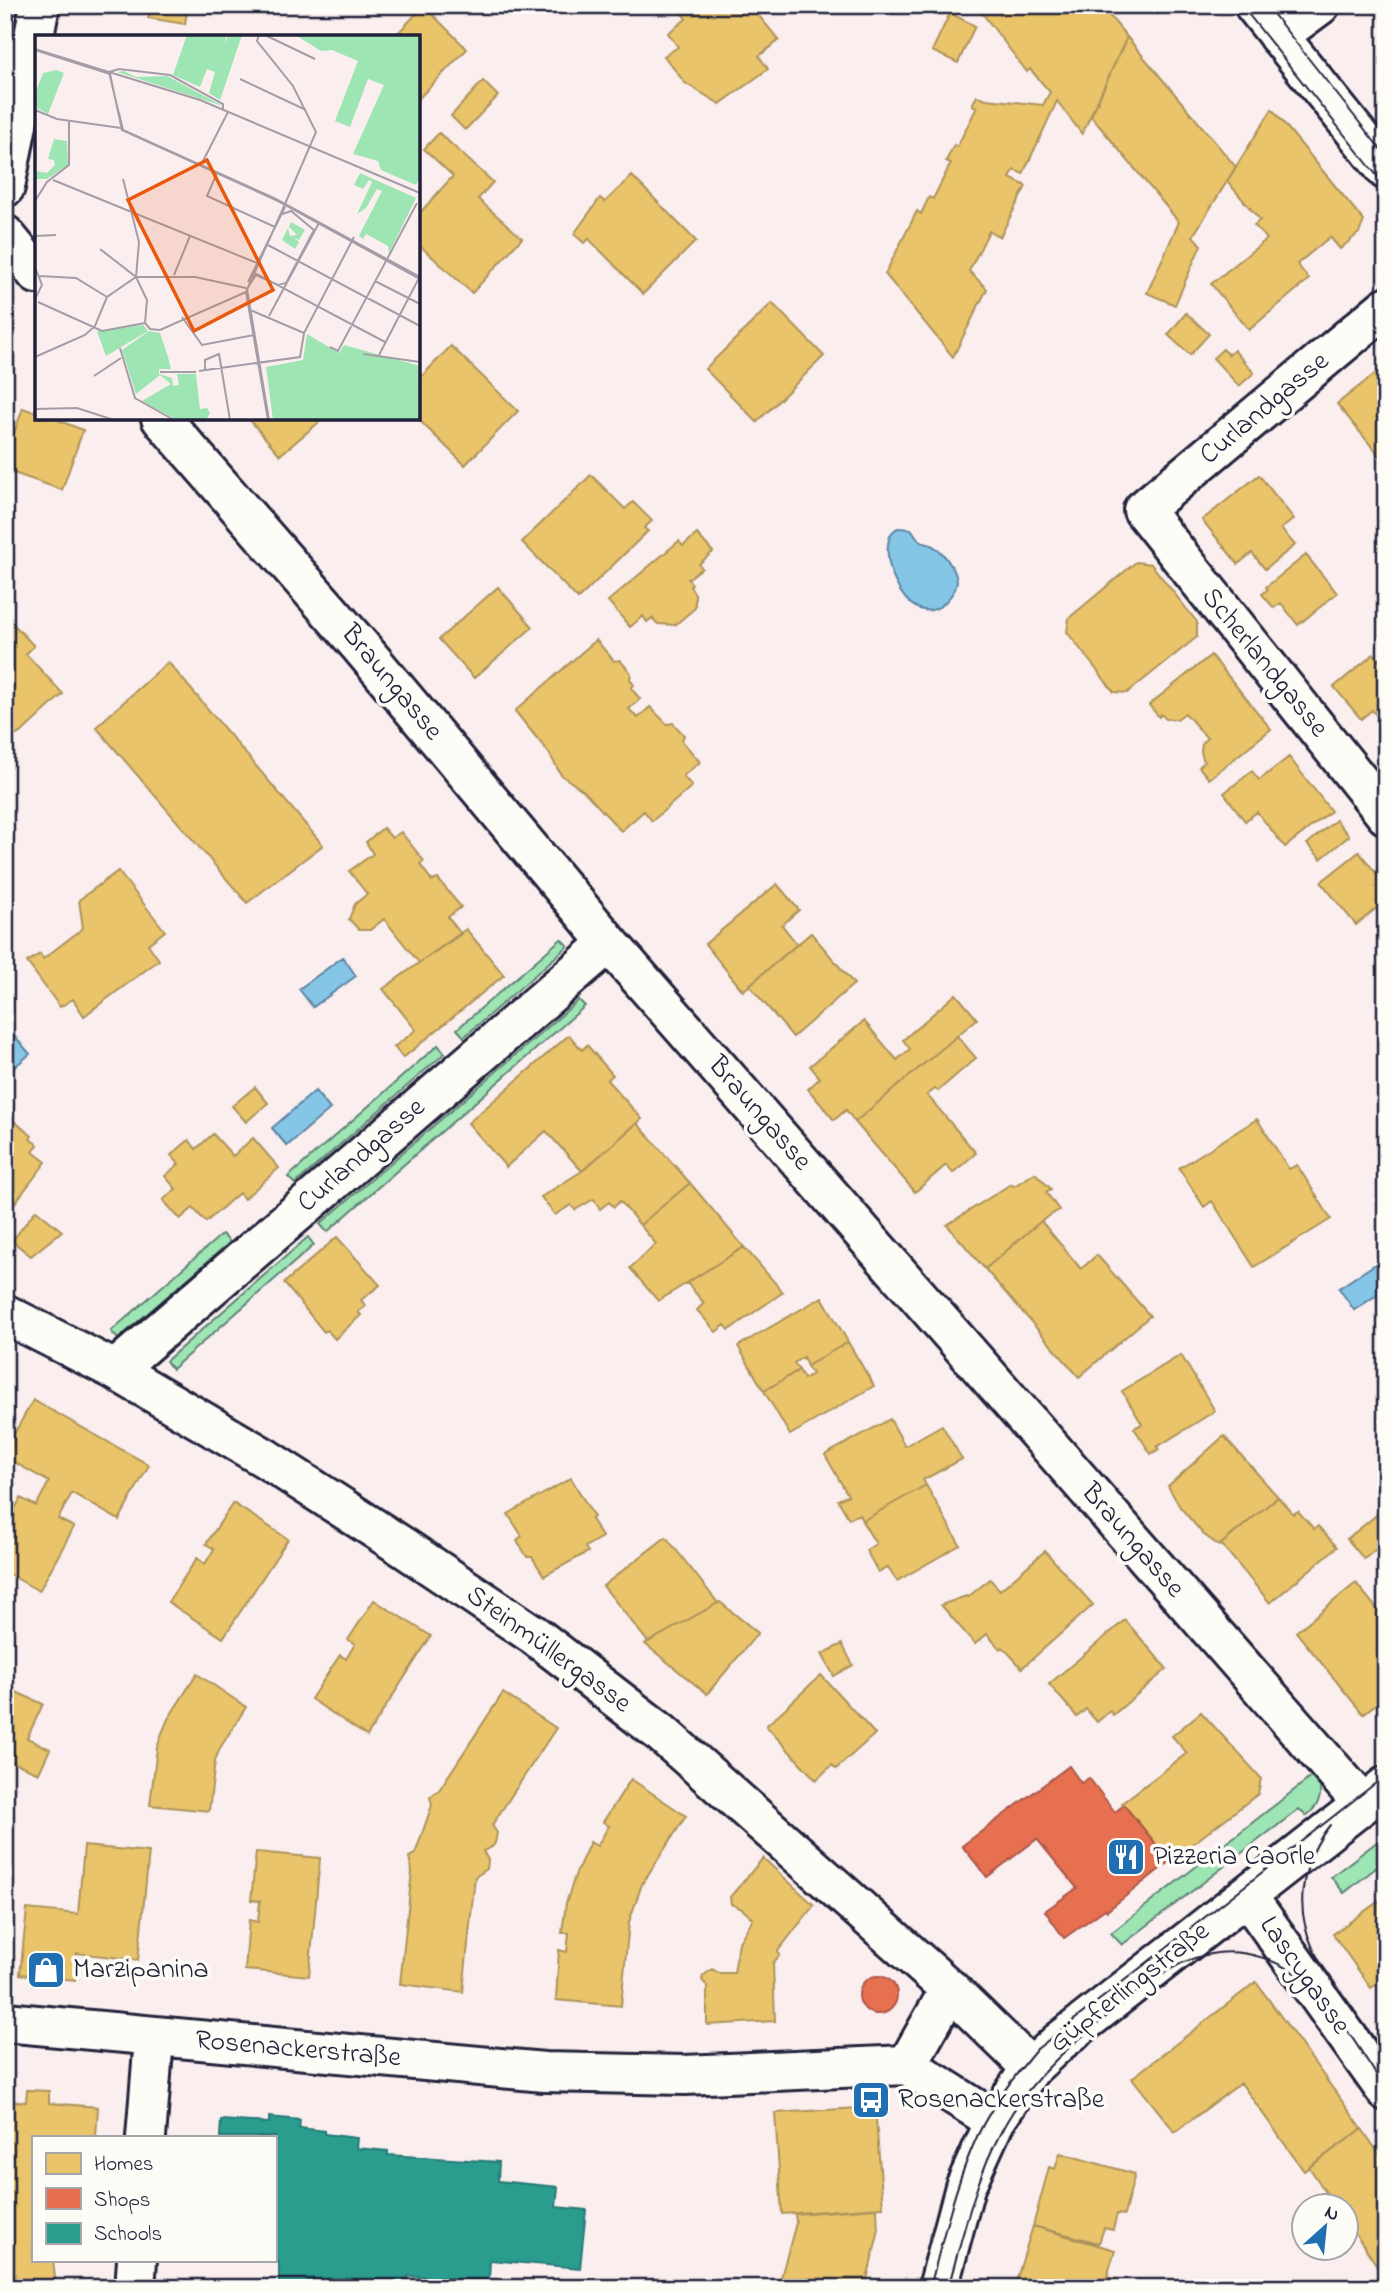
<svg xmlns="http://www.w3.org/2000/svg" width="1391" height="2293" viewBox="0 0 1391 2293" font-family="'Indie Flower',sans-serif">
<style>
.green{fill:#9de5b3;stroke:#608477;stroke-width:2}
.water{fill:#85c6e6;stroke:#5d84a2;stroke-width:2}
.homes{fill:#e9c46a;stroke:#ad935c;stroke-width:2}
.shops{fill:#e76f51;stroke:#ac584a;stroke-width:2}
.schools{fill:#2a9d8f;stroke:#287876;stroke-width:2}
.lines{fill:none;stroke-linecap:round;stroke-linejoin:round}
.minor-casing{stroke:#22223b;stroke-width:44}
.major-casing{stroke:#22223b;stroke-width:44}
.minor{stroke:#fdfcf7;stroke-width:38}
.major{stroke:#fdfcf7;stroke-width:38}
.tram{stroke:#22223b;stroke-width:2}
.labels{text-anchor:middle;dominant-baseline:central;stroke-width:7;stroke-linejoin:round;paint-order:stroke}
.street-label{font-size:28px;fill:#22223b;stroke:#fdfcf7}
.poi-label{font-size:28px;fill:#22223b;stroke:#fdfcf7;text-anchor:start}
.inset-road{fill:none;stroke:#a49ca7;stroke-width:2}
.view{fill:#e8590c;fill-opacity:0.15;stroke:#e8590c;stroke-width:3.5}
.inset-edge{fill:none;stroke:#22223b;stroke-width:3.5}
</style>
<rect width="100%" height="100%" fill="#faeeef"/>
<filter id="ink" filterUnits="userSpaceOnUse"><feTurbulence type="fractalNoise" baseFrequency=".0143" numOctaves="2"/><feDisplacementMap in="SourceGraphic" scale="14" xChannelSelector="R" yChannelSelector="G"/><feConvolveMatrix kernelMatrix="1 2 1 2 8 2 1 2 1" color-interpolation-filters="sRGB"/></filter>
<g filter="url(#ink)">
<path class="green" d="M561,939L568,946L464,1037L457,1029Z
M579,1000L585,1006L327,1232L320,1224Z
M438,1045L445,1053L295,1184L288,1177Z
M222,1234L230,1242L118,1339L111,1331Z
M308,1237L314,1245L172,1369L166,1361Z
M1316,1773C1324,1790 1322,1804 1306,1816L1299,1809L1122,1945L1111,1933Z
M1386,1835V1860L1344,1893L1331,1877Z"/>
<path class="water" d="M898,528L911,529C914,532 917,539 921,542C922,543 930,544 931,545C939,549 946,557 950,564C957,574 960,583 952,594C912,651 867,543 898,528Z
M343,957L356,976L313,1007L299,989Z
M5,1025L30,1054L5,1075Z
M315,1091L330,1109L287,1146L272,1128Z
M1386,1257V1289L1354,1310L1339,1288Z"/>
<path class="homes" d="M151,5H188L185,24L148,18Z
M691,5H722L724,9L726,5H750L779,40L759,56L768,69L720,104L685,83L664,56L678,47L668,33L686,19L681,12Z
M986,5H1101L1127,37L1082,134L1057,101L1023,174L1014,170L1010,178L1026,186L1000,237L989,231L969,271L987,289L953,357L885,274L917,211L921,214L929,197L933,199L951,163L946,161L954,145L957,147L977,107L972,105L977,96L987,99L1043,105L1050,92L1030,69L1027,72L982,13Z
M424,6L467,49L418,99V37H394Z
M950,13L975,26L958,63L932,51Z
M1127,37L1236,167L1193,236L1201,245L1175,305L1147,293L1179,222L1091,116Z
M483,81L498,96L465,130L451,116Z
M1272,109L1364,221L1359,233L1340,249L1330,237L1297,264L1309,279L1249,330L1211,284L1267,239L1254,225L1260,220L1227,181Z
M439,133L493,182L478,199L522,238L472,293L418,244V215L453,176L424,149Z
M632,176L696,241L643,294L589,239L584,243L574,234L600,198L605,202Z
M772,303L824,356L757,422L705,369Z
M1186,313L1209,334L1190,355L1168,335Z
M451,346L518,411L465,465L417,418L418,380Z
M1223,349L1229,355L1234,350L1254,373L1239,386L1213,358Z
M1386,365V454L1381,458L1337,404Z
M37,405V418H53L83,430L62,490L5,470V458L23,408L34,412Z
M248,418H324L280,455Z
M591,475L625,509L633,502L652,521L644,528L648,531L578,599L522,542Z
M1259,475L1294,519L1281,529L1295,545L1265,569L1252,553L1238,564L1202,520Z
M697,534L713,552L699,564L702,568L688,579L692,584L690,586L695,594V608L675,625L658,624L652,618L647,622L643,616L630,627L608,601L679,541L683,546Z
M1306,555L1337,593L1298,625L1281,603L1274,608L1262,594L1268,589L1266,587Z
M1136,562L1151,564L1197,622V637L1127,693L1114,692L1067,632L1069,618Z
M498,587L533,627L474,678L439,639Z
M5,615L34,646L26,654L63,694L22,732L7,740L5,738Z
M596,640L614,661L620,660L631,673L630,679L634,685L631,688L640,699L629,709L638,718L650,707L667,724L673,723L684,735L682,741L700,762L683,776L692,786L652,821L644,811L621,831L584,791L561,775L549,753L515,711Z
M1374,654L1386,668V699L1380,704L1386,711L1378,717L1372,710L1361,719L1334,687Z
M1211,655L1271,729L1209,779L1199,767L1204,762L1201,752L1202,743L1207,738L1185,713L1177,719H1166L1161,714L1159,717L1149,705Z
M168,662L323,845L247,903L96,727Z
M1289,757L1331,811L1285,847L1257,812L1245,821L1224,793L1252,771L1259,780Z
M1336,820L1349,836L1321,859L1307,844Z
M383,828L392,838L401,832L424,861L420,864L432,881L438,879L461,907L448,917L461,934L419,963L384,919L370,930H359L349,919L355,904L367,894L349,871L373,854L366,842Z
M1359,852L1386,885V900L1356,925L1321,882Z
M118,871L165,931L148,944L159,960L84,1016L73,999L60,1007L27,962L40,954L43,959L83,928L79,900Z
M777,884L799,910L782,925L797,944L743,991L705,944Z
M466,929L504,975L403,1058L394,1047L416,1030L383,989Z
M811,933L854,984L793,1037L749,985Z
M956,994L977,1019L855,1122L846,1110L834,1120L808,1089L820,1078L810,1066L864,1021L897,1060L910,1049L903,1040Z
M569,1035L582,1050L587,1045L613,1075L607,1080L642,1119L582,1171L546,1131L506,1167L468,1123Z
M957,1036L976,1058L938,1091L935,1089L927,1095L976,1153L953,1173L946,1165L915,1192L855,1122Z
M255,1087L268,1103L246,1122L232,1106Z
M1257,1119L1289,1169L1297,1165L1331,1219L1254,1267L1212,1201L1204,1207L1179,1168Z
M14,1121L32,1136L30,1139L38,1145L33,1152L46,1162L8,1212L5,1209V1131Z
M637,1123L690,1183L640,1225L620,1201L614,1207L609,1202L600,1209L594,1199L575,1210L571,1205L555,1215L541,1197L582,1171Z
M213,1134L233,1156L253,1138L279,1168L244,1199L239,1193L206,1222L193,1208L180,1219L163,1200L176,1189L165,1176L179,1164L171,1155L189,1140L196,1149Z
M1035,1173L1051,1189L1046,1192L1059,1210L1041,1221L985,1269L947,1225L1011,1184L1014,1186Z
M690,1183L744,1247L658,1301L630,1268L656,1244L640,1225Z
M36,1210L62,1231L31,1256L12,1241Z
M1041,1221L1081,1269L1097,1255L1150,1316L1079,1377L985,1269Z
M337,1237L380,1285L361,1300L366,1306L358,1312L361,1315L335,1339L327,1330L324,1332L284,1283Z
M744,1247L783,1292L729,1330L725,1325L716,1332L697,1310L704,1303L687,1283Z
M822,1297L848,1342L807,1366L803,1357L794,1363L799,1370L764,1391L738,1346Z
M848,1342L874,1386L790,1435L764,1391L799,1370L804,1379L812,1374L807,1366Z
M1181,1355L1215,1411L1157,1447L1159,1449L1151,1454L1134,1428L1142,1424L1122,1391Z
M33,1400L149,1465L119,1520L72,1493L58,1519L74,1527L39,1591L5,1572V1526L21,1498L36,1506L49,1482L5,1457V1450Z
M890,1419L905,1446L942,1425L962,1459L923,1480L926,1485L862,1521L859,1514L849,1519L838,1500L848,1495L825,1455Z
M1224,1436L1278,1497L1219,1546L1203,1534L1180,1507L1168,1486Z
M571,1478L594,1517L591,1519L602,1537L585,1547L588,1552L544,1576L532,1557H527L517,1540L522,1536L508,1514Z
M926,1485L960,1545L897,1581L888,1567L878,1572L866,1550L876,1544L862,1521Z
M1278,1497L1293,1514L1298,1511L1314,1529L1318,1526L1337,1547L1270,1603L1221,1544Z
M233,1503L288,1539L223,1638L168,1602L197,1558L205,1564L214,1549L206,1544Z
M1379,1513L1386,1521V1541L1364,1559L1347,1539Z
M666,1537L718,1603L648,1642L603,1586Z
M1045,1551L1093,1605L1022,1668L1003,1647L1000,1649L987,1634L975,1644L941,1605L966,1596L968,1597L990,1579L1000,1590Z
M1356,1583L1386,1620V1696L1363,1714L1296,1632Z
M374,1600L431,1636L367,1736L311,1699L340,1655L346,1659L355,1644L348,1640Z
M720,1602L758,1633L707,1694L645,1644Z
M1125,1620L1167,1669L1113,1715L1110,1711L1097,1722L1086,1709L1077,1717L1049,1684Z
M842,1644L853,1665L834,1676L822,1654Z
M197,1674L246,1707L220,1748L215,1761L209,1811L150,1805L157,1748L162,1733L168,1719Z
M821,1675L875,1734L836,1769L832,1765L816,1780L766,1726Z
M5,1687L43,1704L27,1738L50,1749L39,1773L5,1759Z
M503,1693L556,1728L492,1825L497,1833L495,1843L492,1847L483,1851L488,1860L487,1869L475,1877L463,1992L400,1984L412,1871L409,1857L415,1854L432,1805L430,1797L439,1790Z
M1201,1712L1261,1778L1258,1794L1170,1861L1122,1803L1187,1753L1172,1736Z
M631,1779L686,1816L642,1884L629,1922L621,2006L556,2000L559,1950L567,1952L569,1933H562L566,1903L576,1873L590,1842L597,1846L609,1826L603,1822Z
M84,1846L149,1852L138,1960L77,1953L75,1980L20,1974L27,1909L78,1914Z
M256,1852L320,1858L309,1976L245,1970L249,1920L258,1922L260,1901L251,1900Z
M763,1858L814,1905L778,1951L779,1956L773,1963L775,2021L707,2025V1986L702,1980L703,1976L712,1969L719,1973H734L739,1942L753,1919L742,1909L731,1904L730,1897Z
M1386,1896V1977L1371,1988L1333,1934Z
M1256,1982L1362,2129L1304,2171L1241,2083L1175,2132L1132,2078Z
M27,2090L49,2091V2103L98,2107L96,2137H33V2260H53L56,2288H5V2101L26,2102Z
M875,2107L883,2207L782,2214L775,2113Z
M1362,2129L1386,2164V2279L1346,2220V2206H1335L1309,2167Z
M1060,2153L1135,2174L1124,2215L1117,2214L1113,2230L1104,2228L1099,2243L1033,2226L1049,2167L1055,2169Z
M877,2208L878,2234L865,2288H778L796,2223L795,2214Z
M1033,2226L1115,2250L1107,2277L1115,2279L1112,2288H1014Z"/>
<path class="shops" d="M1069,1766L1081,1783L1089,1778L1115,1812L1124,1805L1170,1861L1107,1911L1105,1909L1064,1938L1045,1911L1077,1888L1037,1839L987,1877L962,1846Z
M859 1995a19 19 0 1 1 38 0a19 19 0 1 1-38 0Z"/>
<path class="schools" d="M269,2117L300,2120L299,2128L325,2131V2134L357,2138L356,2148L388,2151V2155L499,2162L498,2181L558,2187L556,2207L586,2210L580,2268L490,2260L489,2281L408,2276L406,2288H279V2262L257,2260H275V2137H220L221,2120L269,2123Z"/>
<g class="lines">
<defs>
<path id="minor" d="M1278,36L1320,5
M5,187L40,5
M5,235L37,274
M1386,307L1143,510L1386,815
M161,418L360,646L609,943L1363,1804
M5,1314L115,1370L265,1458L403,1547L534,1635L660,1732L954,1993L1031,2068
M115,1370L609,943
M1247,1896L1386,2091
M5,2022L544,2072L685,2075L907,2065L995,2121
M907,2065L950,1989
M146,2137L154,2038
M135,2288L137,2260"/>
<path id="major" d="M1254,5L1386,170
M938,2288L965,2187L995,2121L1031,2068L1059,2042L1386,1786"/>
</defs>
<use href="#minor" class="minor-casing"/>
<use href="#major" class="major-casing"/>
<use href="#minor" class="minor"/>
<use href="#major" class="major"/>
<path class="tram" d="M1241,5L1386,187
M1266,5L1386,156
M1330,1825C1316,1842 1308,1860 1304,1882C1290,1956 1359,2002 1386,2063
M930,2288C942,2241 953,2193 972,2148C987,2111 1012,2079 1037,2049L1386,1775
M948,2288C963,2235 975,2180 1001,2132C1030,2076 1076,2040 1125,2002C1153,1980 1180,1957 1217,1953C1247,1949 1279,1961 1302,1978C1330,1998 1365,2059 1386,2089"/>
</g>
</g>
<defs>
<symbol id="restaurant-square" viewBox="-11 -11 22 22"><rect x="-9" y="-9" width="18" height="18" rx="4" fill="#1f6fb2" stroke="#fdfcf7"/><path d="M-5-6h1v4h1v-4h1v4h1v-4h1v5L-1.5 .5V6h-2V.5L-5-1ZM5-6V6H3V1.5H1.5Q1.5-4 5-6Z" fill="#fff"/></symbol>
<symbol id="shop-square" viewBox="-11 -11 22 22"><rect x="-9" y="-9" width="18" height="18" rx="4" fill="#1f6fb2" stroke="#fdfcf7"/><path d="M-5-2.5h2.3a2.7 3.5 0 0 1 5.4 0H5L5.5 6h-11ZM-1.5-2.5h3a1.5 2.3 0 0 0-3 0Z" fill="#fff"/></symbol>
<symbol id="bus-square" viewBox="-11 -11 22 22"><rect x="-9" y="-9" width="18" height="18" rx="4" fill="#1f6fb2" stroke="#fdfcf7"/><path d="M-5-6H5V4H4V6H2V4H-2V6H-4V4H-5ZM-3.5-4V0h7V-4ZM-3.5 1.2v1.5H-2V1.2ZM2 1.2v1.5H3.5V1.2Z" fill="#fff"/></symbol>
</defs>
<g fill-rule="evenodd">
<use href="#restaurant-square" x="1104" y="1835" width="44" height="44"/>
<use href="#shop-square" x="24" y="1948" width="44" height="44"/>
<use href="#bus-square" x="849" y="2078" width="44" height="44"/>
</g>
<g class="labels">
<g class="street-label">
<text transform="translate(1265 409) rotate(-40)">Curlandgasse</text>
<text transform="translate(1264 663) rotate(51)">Scherlandgasse</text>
<text transform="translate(391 683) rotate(50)">Braungasse</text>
<text transform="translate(759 1114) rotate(49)">Braungasse</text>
<text transform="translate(362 1156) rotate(-41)">Curlandgasse</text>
<text transform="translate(1132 1541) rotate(49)">Braungasse</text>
<text transform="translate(548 1650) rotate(36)">Steinmüllergasse</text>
<text transform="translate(1304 1976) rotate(55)">Lascygasse</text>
<text transform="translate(1130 1988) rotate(-38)">Güpferlingstraße</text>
<text transform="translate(298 2050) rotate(5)">Rosenackerstraße</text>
</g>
<g class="poi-label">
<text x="1153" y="1857">Pizzeria Caorle</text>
<text x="73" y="1970">Marzipanina</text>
<text x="898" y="2100">Rosenackerstraße</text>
</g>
</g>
<g transform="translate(35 35)">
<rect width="385" height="385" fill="#faeeef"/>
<path d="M152,0H191L190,9L193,0H207L185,65L174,58L180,37L172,34L165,52L138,40ZM385,0V142L381,150L346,135L343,126L318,119L349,50L333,44L315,92L300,86L323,26L297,15L286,16L262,1ZM21,35L29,38L13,79L0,72V59L8,38ZM89,36L101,42L132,41L188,71L82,37ZM19,104L32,106L33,130L12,144H0V136L12,138L20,130L19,125L13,124ZM325,138L381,163L354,218L353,211L331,199L328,204L324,201L347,156L342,154L331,173L322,179L337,147L334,145L328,154L319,150ZM256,187L270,195L264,205L259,203L264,207L260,214L247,205L253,193L255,201L262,200L254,192ZM108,290L113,296L71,321L62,296ZM114,296L125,298L133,322L136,334H124V339L137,343L138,351L144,350L142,339H161L165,374L172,373L175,378L171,385H142L107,366L136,349L125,340L101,359L87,315ZM272,299L304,318L309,310L385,331L384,385H238L231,332L268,325Z" fill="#9de5b3"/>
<path class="inset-road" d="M224,0L222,6L258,51L281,97L250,169M230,0L280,24M0,14L74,37L84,79M0,15L75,39L87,95L243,166L385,244M74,37L165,65L385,158M74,37L84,34L135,40L188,69V75M205,44L271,75M0,75L22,84L86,93M84,78L88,95L239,163L385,242M166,130L193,77M182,138L172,161L240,192M88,144L104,207L101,242M18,145L222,228M0,166L12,147L34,130V86M0,201L21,200M231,209L385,291M65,214L101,242L112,265L110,288M0,232L7,250L0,264M218,237L350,307M139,240L155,201M4,241L41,243L72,262M340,246L385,269M213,247L250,172M3,267L67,296L110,288M213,274L269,298M234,281L284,188M147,282L167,310L219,300M110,288L115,294L125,295L211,257M295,312L303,316L382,168M85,313L100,363L139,385M328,319L385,327M344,320L385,241M0,322L50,300L60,291L72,262L101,242H160L211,253M164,336L265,322L269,298L319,202M170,336V325L184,319L195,385M125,337H161M59,341L86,323M0,374L42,373L79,385M233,385L211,257L250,169M234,385L212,254L221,240L243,250L251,248L279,195L256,176L245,180"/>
<path class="view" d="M172,125L238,255L159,296L93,165Z"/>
<rect width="385" height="385" class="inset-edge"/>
</g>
<rect width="1391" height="2293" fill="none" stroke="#fdfcf7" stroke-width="28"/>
<rect x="14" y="14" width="1363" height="2265" fill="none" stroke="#22223b" stroke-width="2.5" filter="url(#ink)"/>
<rect x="32" y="2136" width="245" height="126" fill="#fdfcf7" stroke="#a5a5ac" stroke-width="2"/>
<rect x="46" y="2153" width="35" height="21" fill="#e9c46a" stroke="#a5a5ac" stroke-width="2"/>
<text x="94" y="2170" font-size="21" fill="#22223b">Homes</text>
<rect x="46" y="2188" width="35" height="21" fill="#e76f51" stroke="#a5a5ac" stroke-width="2"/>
<text x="94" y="2206" font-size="21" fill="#22223b">Shops</text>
<rect x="46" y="2223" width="35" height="21" fill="#2a9d8f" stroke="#a5a5ac" stroke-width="2"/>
<text x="94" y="2240" font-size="21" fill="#22223b">Schools</text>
<g transform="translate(1325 2227) rotate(27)"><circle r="33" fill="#fdfcf7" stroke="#a5a5ac" stroke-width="2"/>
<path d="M0-5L12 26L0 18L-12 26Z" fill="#1f6fb2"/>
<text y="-10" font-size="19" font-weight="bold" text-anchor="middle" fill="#22223b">N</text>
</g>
</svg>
